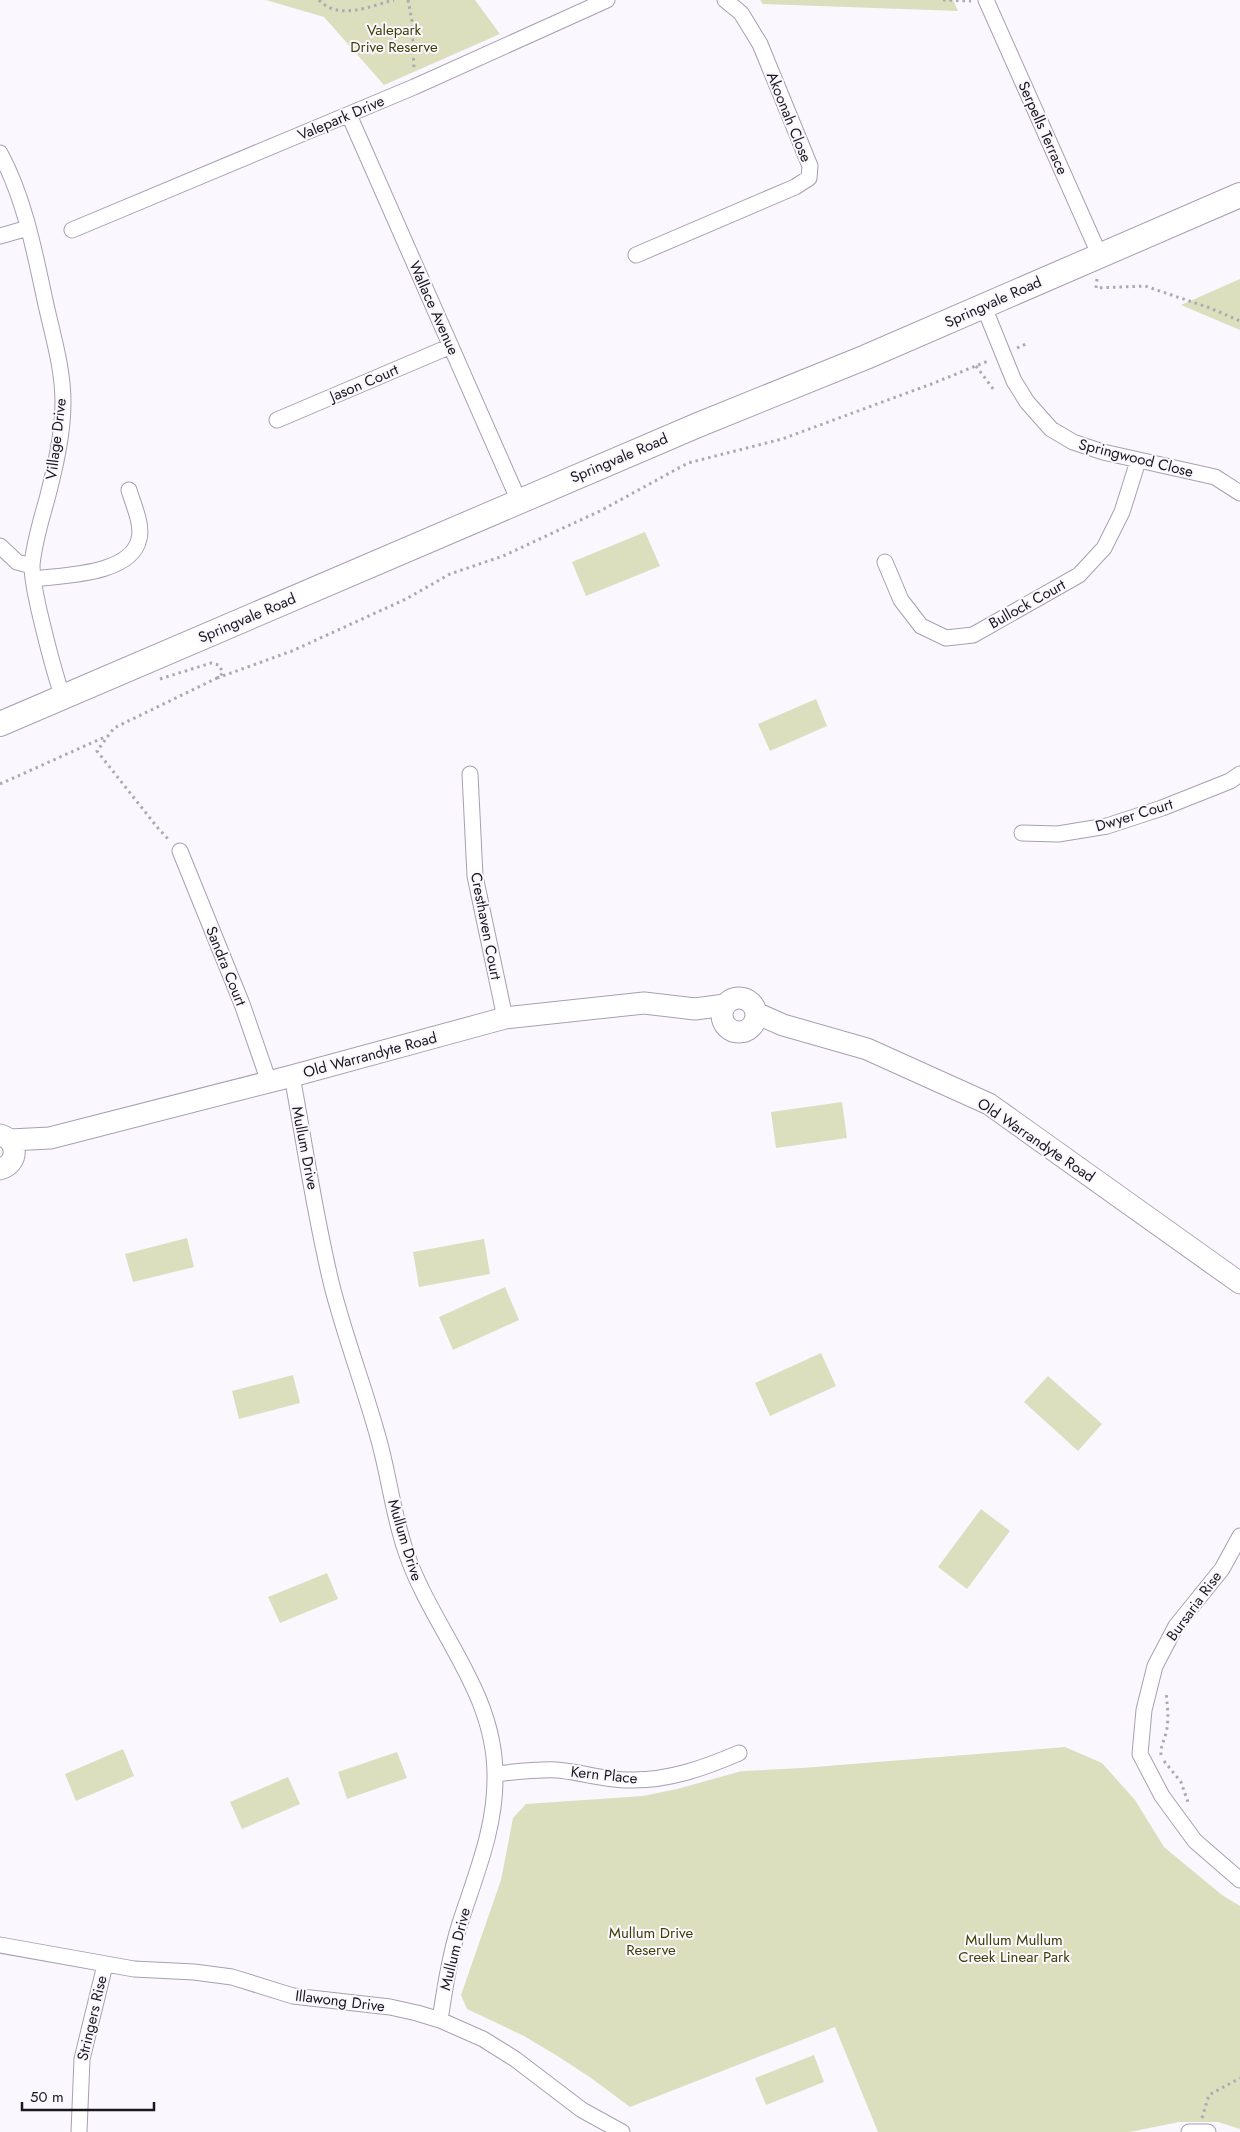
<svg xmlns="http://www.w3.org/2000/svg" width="1240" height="2132" viewBox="0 0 1240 2132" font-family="Jost,sans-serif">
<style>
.green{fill:#dcdfbd}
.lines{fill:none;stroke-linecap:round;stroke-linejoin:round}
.street-casing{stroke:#a89fb1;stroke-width:17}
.secondary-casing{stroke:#a89fb1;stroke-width:23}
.primary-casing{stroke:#a89fb1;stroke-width:26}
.path{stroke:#aca9b0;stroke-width:3;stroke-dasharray:2.5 4;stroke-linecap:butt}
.street{stroke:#fff;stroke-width:15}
.secondary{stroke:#fff;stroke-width:21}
.primary{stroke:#fff;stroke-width:24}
.labels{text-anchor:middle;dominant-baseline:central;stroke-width:4;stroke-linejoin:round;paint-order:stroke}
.park-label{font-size:15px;fill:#3f4003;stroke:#fbf7ff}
.street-label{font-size:15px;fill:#1a171d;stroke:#fbf7ff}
</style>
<rect width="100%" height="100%" fill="#fbf7ff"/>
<path class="green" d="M266,0H475L500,34L384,85L324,17Z
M760,0H953L958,11L763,4Z
M1240,279V330L1181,305Z
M645,532L660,566L586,596L572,562Z
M816,699L827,726L770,751L758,724Z
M842,1102L847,1138L776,1148L771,1112Z
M187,1238L194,1267L133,1282L125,1254Z
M484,1239L490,1274L419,1287L413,1252Z
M505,1287L519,1320L453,1350L439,1317Z
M821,1353L836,1386L770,1416L755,1383Z
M293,1375L300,1403L239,1419L232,1391Z
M1048,1376L1102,1424L1078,1451L1024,1402Z
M981,1509L1010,1531L967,1589L938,1567Z
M327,1573L338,1599L280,1623L268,1597Z
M1065,1747L1102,1763L1135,1800L1164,1847L1222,1895L1240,1906V2129L1218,2122H1179L1130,2132H878L835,2027L630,2107L591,2078L559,2057L524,2036L467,2009L461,1995L501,1880L513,1818L526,1804L643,1796L677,1789L742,1771L802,1768Z
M123,1749L134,1776L76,1801L65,1774Z
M397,1752L407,1778L347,1799L338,1772Z
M288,1777L300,1804L242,1829L230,1802Z
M814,2055L824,2082L766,2105L755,2078Z"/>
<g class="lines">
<defs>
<path id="street" d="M986,0L1100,256
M349,115L519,501
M0,153C25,199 35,254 46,305C53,336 63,369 63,402C63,434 55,468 47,499C41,520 34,543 32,565C32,580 36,596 39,610C46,640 53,669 63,698
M72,230L414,87L607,0
M0,236L28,228
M636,255L795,187L809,178L810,166L760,44L741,13L725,0
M984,307L1014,381L1027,402L1051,429L1073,442L1103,452L1215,477L1240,493
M277,420L451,346
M0,546L17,562L32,566
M885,562L901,600L921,626L946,638L973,635L1079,575L1104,548L1122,512L1138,461
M34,579C63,575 131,575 139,539C143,525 133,504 129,490
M470,774L475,876L505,1018
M1022,833L1058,834L1107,826L1162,808L1230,781L1240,774
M180,851L242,1004L269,1082
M292,1076C305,1146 315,1217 332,1286C345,1337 364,1386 378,1437C389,1475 393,1515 406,1552C432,1629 495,1690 495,1775C496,1827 476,1874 460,1923C450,1955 445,1987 440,2020
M1240,1536L1222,1569L1176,1626L1155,1666L1144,1710L1140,1754L1162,1796L1195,1841L1240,1880
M495,1774C516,1772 536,1769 557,1770C581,1772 605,1780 629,1780C668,1781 704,1768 739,1753
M0,1945L134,1969L194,1972L232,1977L293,1996L390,2007L417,2013L440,2020L483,2039L515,2059L582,2110L622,2132
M79,2132L82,2059L105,1965
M1189,2132H1208"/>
<path id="secondary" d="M722 1015a17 17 0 1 1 34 0a17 17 0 1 1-34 0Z
M756,1013L783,1025L867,1049L989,1104L1240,1283
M0,1135C19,1140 19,1164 0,1169
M10,1140L50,1138L292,1076L505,1018L644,1003L695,1009L725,1005"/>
<path id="primary" d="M0,724L698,425L866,357L1240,195"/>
</defs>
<use href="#street" class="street-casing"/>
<use href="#secondary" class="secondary-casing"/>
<use href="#primary" class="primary-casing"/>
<path class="path" d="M319,0C339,21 370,6 394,0
M408,0L412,21L414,71
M943,0L971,1
M1097,279L1096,288L1145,286L1210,308L1240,321
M1017,348L1028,343
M976,366L994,390
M217,678L292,651L406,599L450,574L503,556L600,511L688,463L782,439L934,383L988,361
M160,679L211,663L219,665L223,673L217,678L114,728L97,751L157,827L169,840
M0,784L107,736
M1161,1755C1160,1745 1166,1738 1167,1728C1169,1715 1167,1704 1166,1691
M1164,1761L1181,1782L1188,1802
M1202,2118L1209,2095L1240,2078"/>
<use href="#street" class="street"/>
<use href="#secondary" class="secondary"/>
<use href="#primary" class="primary"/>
</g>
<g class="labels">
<g class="park-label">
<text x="394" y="30">Valepark<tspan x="394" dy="17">Drive Reserve</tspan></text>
<text x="651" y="1933">Mullum Drive<tspan x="651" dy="17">Reserve</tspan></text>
<text x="1014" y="1940">Mullum Mullum<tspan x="1014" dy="17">Creek Linear Park</tspan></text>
</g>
<g class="street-label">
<text transform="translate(789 117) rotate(68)">Akoonah Close</text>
<text transform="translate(341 118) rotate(-23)">Valepark Drive</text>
<text transform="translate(1043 128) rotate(66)">Serpells Terrace</text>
<text transform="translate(993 302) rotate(-24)">Springvale Road</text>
<text transform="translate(434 308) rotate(66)">Wallace Avenue</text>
<text transform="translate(364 383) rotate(-23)">Jason Court</text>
<text transform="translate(56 439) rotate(-83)">Village Drive</text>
<text transform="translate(619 458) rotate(-23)">Springvale Road</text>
<text transform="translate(1136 458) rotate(14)">Springwood Close</text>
<text transform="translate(1027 604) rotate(-29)">Bullock Court</text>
<text transform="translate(247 618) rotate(-23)">Springvale Road</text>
<text transform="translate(1134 815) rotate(-17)">Dwyer Court</text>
<text transform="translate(486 926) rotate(79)">Cresthaven Court</text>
<text transform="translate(226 966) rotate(68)">Sandra Court</text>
<text transform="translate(370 1055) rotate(-15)">Old Warrandyte Road</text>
<text transform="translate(1036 1140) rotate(34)">Old Warrandyte Road</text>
<text transform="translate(305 1148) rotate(79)">Mullum Drive</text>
<text transform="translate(405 1540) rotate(73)">Mullum Drive</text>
<text transform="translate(1194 1606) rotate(-54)">Bursaria Rise</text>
<text transform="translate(604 1775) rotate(6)">Kern Place</text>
<text transform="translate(455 1949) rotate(-76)">Mullum Drive</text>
<text transform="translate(340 2001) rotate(7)">Illawong Drive</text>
<text transform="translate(92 2018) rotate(-77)">Stringers Rise</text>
</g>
</g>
<path d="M22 2102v8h132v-8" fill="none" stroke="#1a171d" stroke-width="2.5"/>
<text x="30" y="2102" font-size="15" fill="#1a171d" stroke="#fbf7ff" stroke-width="4" paint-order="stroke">50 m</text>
</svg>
